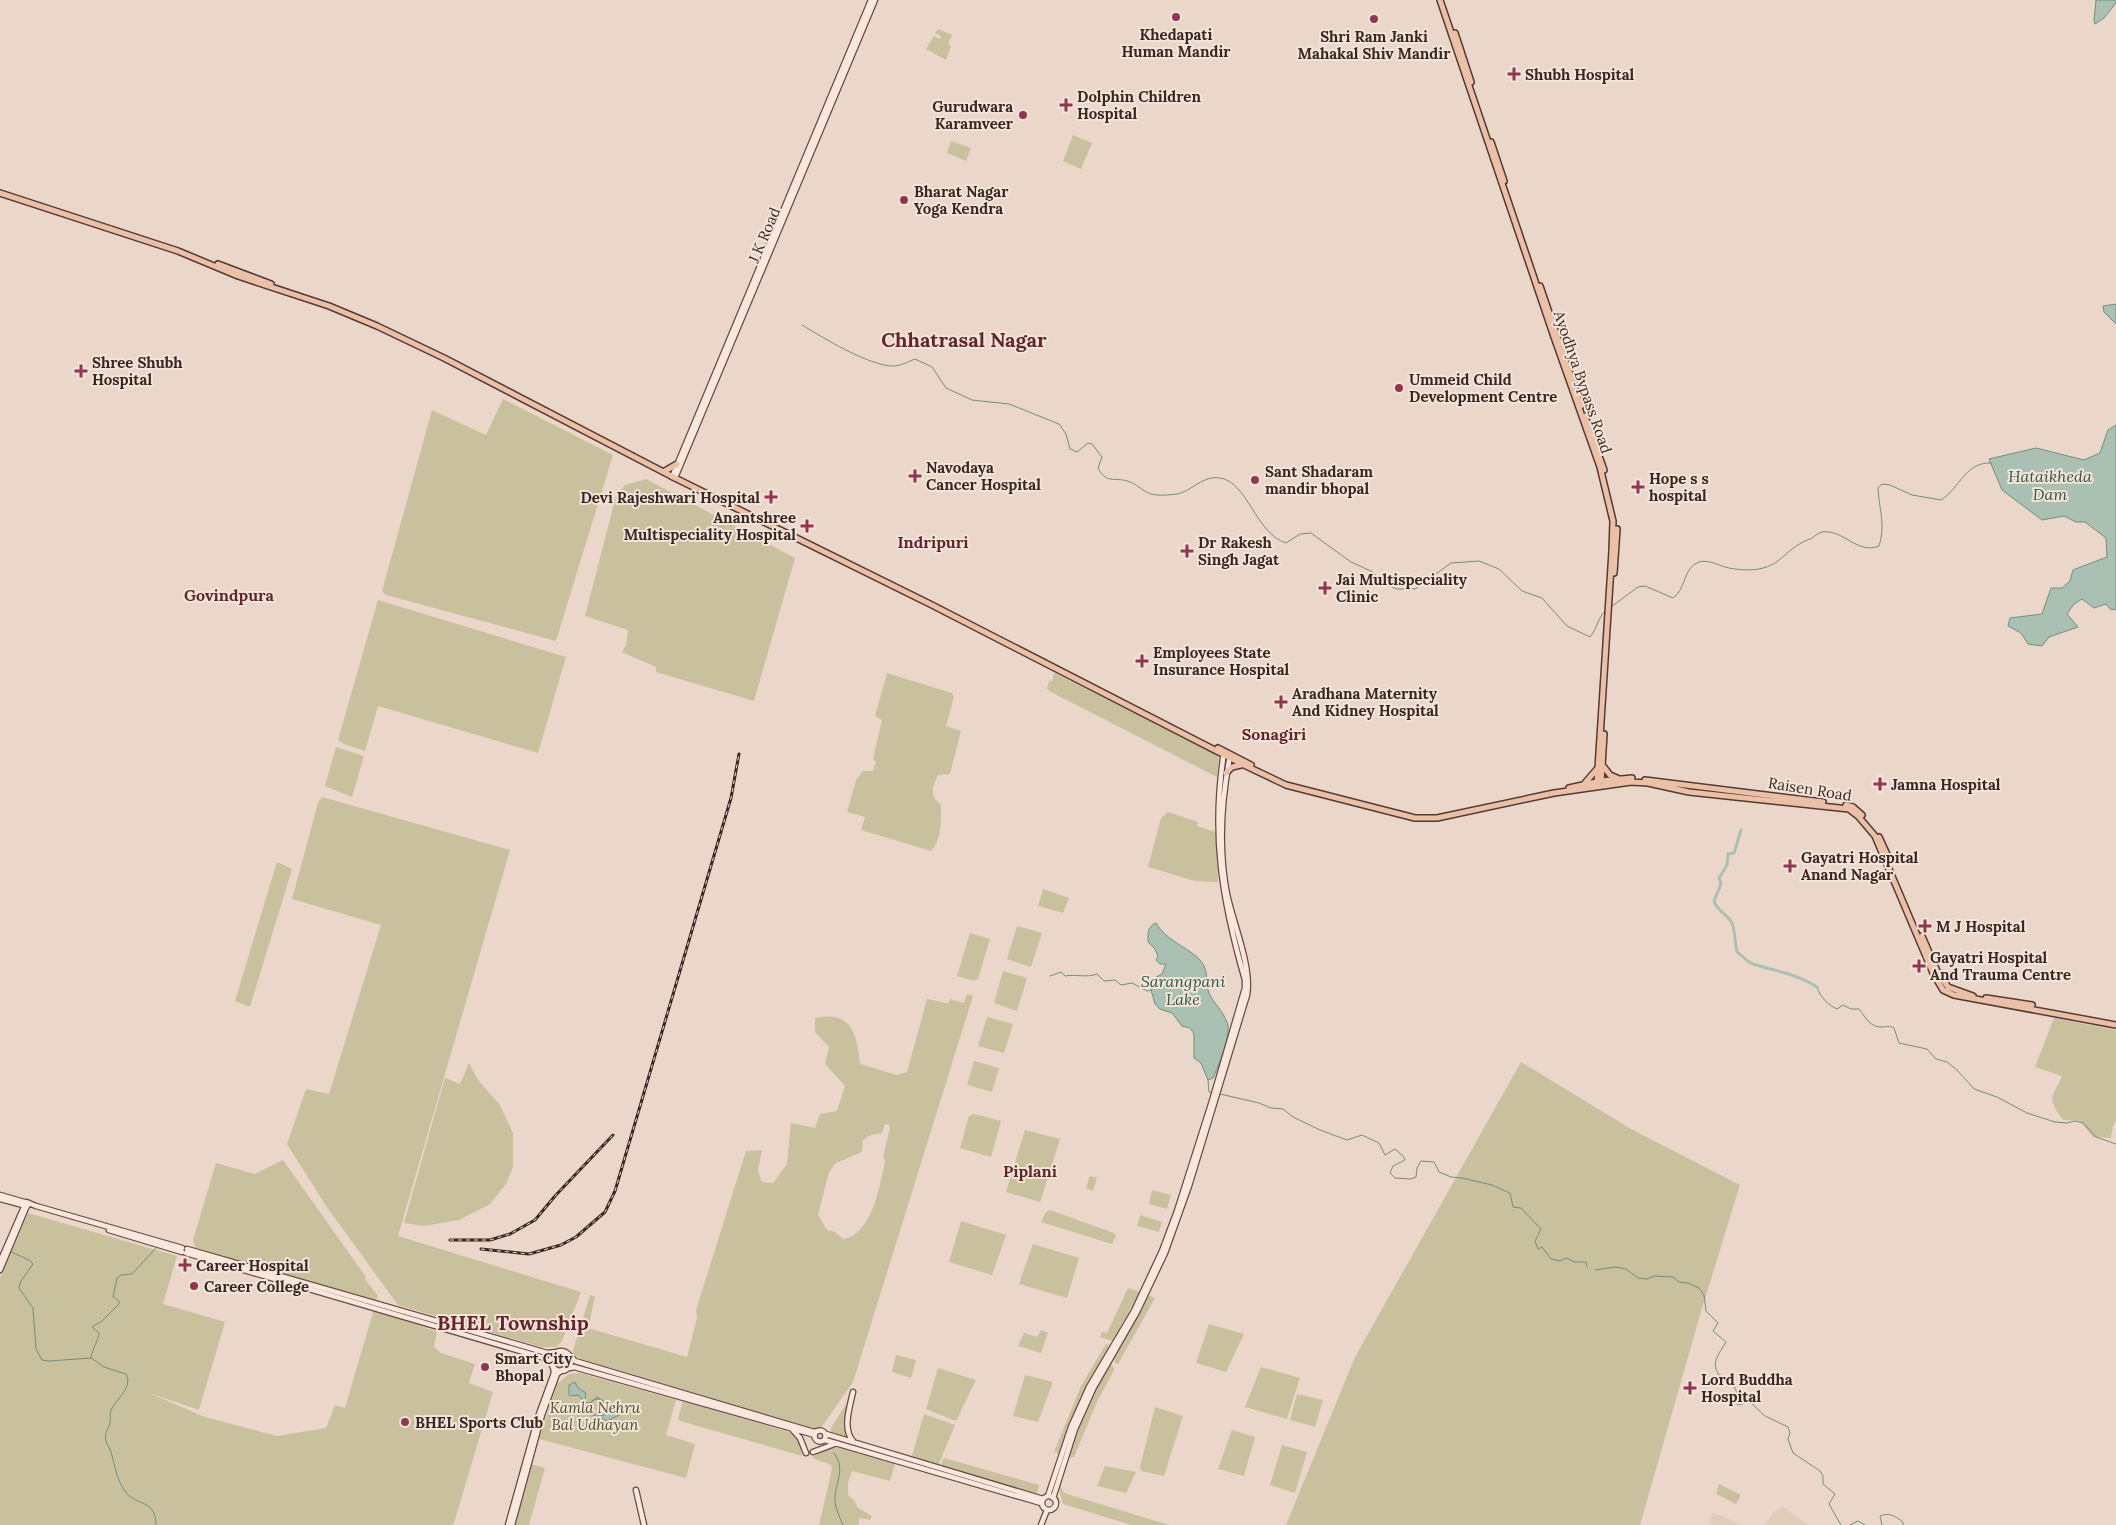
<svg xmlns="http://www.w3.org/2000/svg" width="2116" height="1525" viewBox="0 0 2116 1525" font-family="Lora,serif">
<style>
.farmland{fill:#e0cdb8}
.green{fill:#c9c19e;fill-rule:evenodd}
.water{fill:#aac0b3;stroke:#718e7e;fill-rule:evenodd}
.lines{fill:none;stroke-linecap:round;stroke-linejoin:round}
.stream{stroke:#718e7e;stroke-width:1}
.canal{stroke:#aac0b3;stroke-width:3}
.secondary-casing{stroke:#694a43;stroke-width:7}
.primary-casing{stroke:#553933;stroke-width:8}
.secondary{stroke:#f7e7dd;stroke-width:4.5}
.primary{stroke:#eac0a6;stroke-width:5}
.rail-casing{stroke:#382622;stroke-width:3}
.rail{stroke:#f3e4d9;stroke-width:1;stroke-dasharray:4;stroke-linecap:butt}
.poi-dot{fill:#913552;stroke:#f3e4d9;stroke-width:2}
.labels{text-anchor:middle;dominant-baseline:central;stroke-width:4;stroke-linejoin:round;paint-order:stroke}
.poi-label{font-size:15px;font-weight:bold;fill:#382622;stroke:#f3e4d9;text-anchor:start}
.street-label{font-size:15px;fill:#382622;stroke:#f3e4d9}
.park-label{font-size:15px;font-style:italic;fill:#53512a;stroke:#f3e4d9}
.water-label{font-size:16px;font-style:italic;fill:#335749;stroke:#f3e4d9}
.neighbourhood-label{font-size:16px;font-weight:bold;fill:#62252b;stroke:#f3e4d9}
.district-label{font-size:20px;font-weight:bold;fill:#62252b;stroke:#f3e4d9}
</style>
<rect width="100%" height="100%" fill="#ebd7ca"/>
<path class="farmland" d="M1782,1506L1808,1525H1764L1774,1512Z
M1712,1513L1723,1516L1740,1525H1712L1710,1523Z"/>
<path class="green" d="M938,29L952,35L948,44L951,46L946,60L926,49L934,36L940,39L941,36L935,33Z
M1073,135L1092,143L1081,169L1063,161Z
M951,141L971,148L966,161L947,153Z
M503,399L613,455L556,641L386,595L382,591L432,410L486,435Z
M646,479L795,558L754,701L656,672V667L622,652L626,645L628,630L585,616L616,496L625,485Z
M378,600L566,657L538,753L378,706L365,751L344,744L338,740Z
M887,673L952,693L954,697L946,726L961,731L950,774L938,775C932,788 929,795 941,805C941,820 942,840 931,851L861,830L865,817L847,812L856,780L863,771H873L876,762L873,759L882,720L875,716Z
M1054,673L1213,752L1219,758L1217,777L1051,692L1047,689L1049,681H1052Z
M336,747L364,756L352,797L325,786Z
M322,797L510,850L398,1236L581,1292L562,1341L556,1347H541L398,1305L326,1206L287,1144L306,1089L329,1094L381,925L292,899L318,803Z
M1168,812L1198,822L1197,826L1216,832L1218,882L1195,881L1148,867L1161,818Z
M277,862L292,869L250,1007L235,1001Z
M1043,889L1069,898L1063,913L1038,906Z
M1017,926L1042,933L1031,967L1007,959Z
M970,933L990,939L978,979L974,981L957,976Z
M1003,971L1027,978L1017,1011L994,1003Z
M967,994L973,996L853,1382L821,1428L816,1429L581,1359L572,1354L590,1295L595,1297L588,1328L687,1357L697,1318L696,1310L746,1151L762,1150L758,1171L762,1182L773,1183L787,1164L791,1123L815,1128L820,1114L837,1111L845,1086L825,1064L829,1047L815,1032V1018C852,1010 857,1034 860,1064L897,1075L907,1072L927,999L946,1003H949L950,999L964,1003ZM885,1124L889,1125L890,1128L883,1157L885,1161C880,1185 872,1235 843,1239L835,1232L827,1230L818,1215L829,1172L836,1163L862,1152L863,1140L871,1135L882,1133Z
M987,1017L1013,1024L1004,1053L978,1046Z
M2054,1018L2116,1030V1120L2113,1126L2111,1138L2093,1137L2080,1121L2063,1120C2047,1097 2051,1100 2062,1076L2035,1067Z
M974,1061L999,1068L992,1092L967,1085Z
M1521,1062L1631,1129L1740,1185L1700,1315L1640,1525H1286L1355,1357Z
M469,1063L478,1080L500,1105L513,1133V1167L506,1184L490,1204L459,1220L424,1226L404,1223L445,1078L460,1084Z
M974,1114L1001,1121L991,1157L960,1148L969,1116Z
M1025,1130L1060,1139L1040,1202L1006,1192Z
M283,1160L366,1277L365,1279L378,1296L376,1300L196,1249L193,1240L216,1163L255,1174Z
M1090,1176L1097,1178L1093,1191L1086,1188Z
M1152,1190L1171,1195L1167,1209L1149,1204Z
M1050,1210L1114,1233L1116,1236L1112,1244L1041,1222L1046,1212Z
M28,1213L177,1256L163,1304L225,1322L199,1410L149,1393L205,1417L277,1436L326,1428L335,1405L345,1408L374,1309L437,1332L434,1346L441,1353L475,1364L469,1383L493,1392L454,1523L452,1525H0V1278Z
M1140,1215L1162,1222L1159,1232L1137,1226Z
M961,1221L1006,1235L992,1275L949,1262Z
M1033,1244L1079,1258L1067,1298L1019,1284Z
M1128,1288L1140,1292L1113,1341L1100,1337L1102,1332L1107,1333Z
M1148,1295L1155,1298L1118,1364L1115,1363L1114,1357Z
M1209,1324L1244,1334L1226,1372L1196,1363Z
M1041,1330L1048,1333L1041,1353L1018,1346L1024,1333L1037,1337Z
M1106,1344L1110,1345V1348L1073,1419L1060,1454L1054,1452L1081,1386Z
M553 1361a8 8 0 1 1 16 0a8 8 0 1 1-16 0Z
M896,1355L916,1360L911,1378L892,1372Z
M1111,1364L1114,1368V1370L1097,1402L1074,1457L1070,1458L1067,1456C1074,1436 1096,1376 1111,1364Z
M1261,1367L1300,1378L1287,1419L1245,1407Z
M938,1368L976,1380L956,1421L926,1409Z
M580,1373L676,1400L666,1435L695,1444L686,1478L539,1439L557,1384L569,1374Z
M1025,1375L1053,1382L1038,1422L1013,1416Z
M1297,1394L1323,1400L1315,1427L1290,1420Z
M683,1401L792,1433L801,1445L802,1456L680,1421L678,1418Z
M848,1401L849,1402L847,1437L831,1432V1428Z
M1155,1407L1183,1416L1164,1476L1141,1471L1140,1467Z
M924,1414L955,1425L938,1466L912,1456Z
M1232,1430L1255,1437L1244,1476L1218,1469Z
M1282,1445L1307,1452L1295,1493L1270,1485Z
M844,1446L896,1461L890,1481L852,1471L848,1482V1495L854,1500L858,1508L872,1516L870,1520L860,1518L858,1525H819L832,1469L831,1465L812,1458L824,1449Z
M944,1458L1039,1485L1037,1494L940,1467Z
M531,1464L545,1468L529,1525H515Z
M1105,1466L1136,1472L1126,1493L1097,1486Z
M1059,1483L1064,1493L1169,1525H1131L1063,1504L1058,1487Z
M1719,1484L1741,1495L1736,1504L1716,1494Z"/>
<path class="water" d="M2096,0H2116V3L2104,18L2095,24L2094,20Z
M2116,304V324L2104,312L2103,306Z
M2116,425V609L2111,610L2106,604L2094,608L2082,599L2074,604L2067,614L2078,627L2049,637L2042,646L2028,644L2021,633L2008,626L2010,618L2042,614L2051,588H2062L2070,581L2073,570L2107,557L2106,538L2085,522H2076L2064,516L2042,520L2002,490L1989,459L2036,448L2084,460L2100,453L2108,430Z
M1156,923C1165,939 1184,946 1197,957C1211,970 1204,979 1209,993C1212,1001 1220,1008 1224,1016C1225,1019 1228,1023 1228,1026C1230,1038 1218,1067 1213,1078L1208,1080L1201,1063L1194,1058V1034L1190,1028L1182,1026L1172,1013L1160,1009L1155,1004L1151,990L1156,977L1162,974L1166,964H1160L1156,960L1158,956L1155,949L1148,942C1148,933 1147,927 1156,923Z
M575,1382L578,1388L586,1393L585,1399L583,1400L578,1395L571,1396L569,1395V1385Z
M597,1397L614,1408L619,1415L607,1421L602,1418L589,1414L583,1402L590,1403ZM598,1399L609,1406L611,1412C605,1417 594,1416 589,1410V1405L593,1400Z"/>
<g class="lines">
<path class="stream" d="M802,325C822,337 869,366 893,366C899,366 908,362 915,359L932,367L946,388L972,400L1009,404L1059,424L1066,434L1070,449L1077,452L1088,443L1092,444L1102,457L1098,468C1106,484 1114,477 1127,481C1136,483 1142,491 1151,494C1158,496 1170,495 1177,494C1192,491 1203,475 1220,478C1248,482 1255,533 1286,543L1300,534L1311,533L1351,562L1373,572L1383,583L1397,589H1415L1451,563L1479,561L1499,569L1522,591L1542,598L1567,626L1590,637C1597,629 1598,617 1606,610
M1611,607L1638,587L1645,586L1673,598C1686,590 1683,567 1699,562C1709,559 1719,566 1729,568C1739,570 1753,571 1763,568C1776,565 1782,557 1792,549C1798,544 1805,541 1812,538C1815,536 1818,533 1822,532C1844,529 1857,555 1879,546C1886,525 1879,510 1878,488L1882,484L1890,485L1912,495L1941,500C1961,487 1965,462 1991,463
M1050,976L1061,972L1065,976C1076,974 1087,978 1097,974L1104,981L1115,980L1121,985L1132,983L1147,991L1152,990
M1817,987C1820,997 1828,1005 1837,1009L1843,1005L1851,1009H1859C1865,1017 1871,1028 1882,1027C1887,1027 1889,1025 1894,1028L1899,1043L1927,1049L1936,1059L1947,1062L1957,1070L1974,1089L1997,1097L2027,1113L2055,1122L2067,1123L2075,1121L2083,1123L2096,1137L2116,1144
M1208,1080L1209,1092L1214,1093
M1220,1094L1259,1103L1271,1108L1283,1109L1293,1117L1320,1130L1347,1140L1362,1135L1379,1143L1385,1155L1395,1149L1403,1156L1405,1160L1393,1166L1390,1173L1395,1178L1411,1179L1416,1177L1417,1168L1421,1161L1434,1162L1439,1172L1451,1177L1462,1178L1492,1185L1510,1193L1513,1207L1521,1208L1541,1229L1535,1241L1538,1249L1542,1247L1551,1259L1560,1261L1566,1258L1575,1262H1586L1587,1267
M9,1251L29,1260L33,1264L21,1281L19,1288L33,1308L36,1349L42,1360L49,1361L91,1358L104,1367L126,1374L128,1379C128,1391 118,1398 112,1408C109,1414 111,1418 110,1423C108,1430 104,1433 106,1441C107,1445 110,1448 111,1452C115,1465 116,1479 125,1491C136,1507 156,1498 156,1525
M1595,1270L1616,1267L1626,1269L1638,1278L1647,1279L1654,1276L1673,1277L1679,1282L1688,1283L1699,1288L1704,1295L1706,1311L1718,1323L1713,1331L1726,1342C1720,1353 1710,1362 1719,1375C1728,1375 1734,1384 1737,1393L1734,1400L1738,1405L1750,1402L1765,1416L1788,1427L1790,1433L1788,1439L1793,1453L1820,1471L1823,1476V1484L1835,1494L1829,1504L1841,1525
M91,1358C92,1349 99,1339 99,1333L92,1327L102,1321L119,1304V1301L113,1297L117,1278L121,1275L132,1274L156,1248
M834,1453C847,1471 834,1483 835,1502C836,1510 840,1518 843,1525
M1850,1525L1858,1521L1865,1525
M1882,1525L1880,1516C1889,1512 1895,1516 1903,1522V1525"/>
<path class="canal" d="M1741,830L1734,853L1728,854L1727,865L1719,878L1721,884L1714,901C1717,911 1727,914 1732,923C1735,931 1735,943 1737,952C1742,955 1747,962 1753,964C1775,971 1797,974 1817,987"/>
<defs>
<path id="secondary" d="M672,477L871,0
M675,478L875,0
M0,1195L24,1202
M0,1199L23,1205
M29,1203L26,1208L23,1205L26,1202L36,1206L182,1248
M109,1230L182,1252
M187,1249L513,1343L547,1353L557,1352
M186,1253L544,1358L552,1364
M0,1262L24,1207
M0,1270L26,1208
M551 1361a10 10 0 1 1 20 0a10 10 0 1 1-20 0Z
M570,1356L575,1361L814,1432L818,1431
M565,1369L574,1367L815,1435
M853,1392C850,1406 842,1429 853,1441
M792,1429L800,1438L806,1453
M814.5 1436a5.5 5.5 0 1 1 11 0a5.5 5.5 0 1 1-11 0Z
M826,1434L1043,1499
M825,1440L1041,1503
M813,1452L837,1443
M636,1490L644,1525
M1048,1496L1071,1427L1089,1387L1134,1311L1162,1251L1177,1211L1212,1101L1245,988V980C1222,900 1211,835 1224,752
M1042 1503a7 7 0 1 1 14 0a7 7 0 1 1-14 0Z
M1053,1498L1075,1429L1093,1389L1137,1312L1165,1253L1189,1186L1247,995C1252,967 1233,923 1227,894C1218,848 1221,802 1230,756
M508,1525L539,1414L554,1373L553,1366
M512,1525L542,1415L557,1374L562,1370
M1041,1525L1047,1510"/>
<path id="primary" d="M1440,0L1554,337L1600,467L1613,521L1612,551L1597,784
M1455,33L1471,82
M1491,142L1504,181
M0,193L178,251L238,276L329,306L377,326L444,358L675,478L930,604L1244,765L1286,785L1415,818H1437L1554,793L1631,782L1648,783L1689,792L1849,809L1858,816L1875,836L1933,973L1943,990L1954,995L2116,1025
M218,264L271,284
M1540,286L1581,406
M1585,416L1604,470
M665,471L677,464
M1614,573L1617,529
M1218,748L1251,765
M1603,766L1610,775L1619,779
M1226,773L1232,767L1241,765
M1645,780L1823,802
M1585,783L1597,769
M1601,783L1604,734
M1569,788L1601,781L1632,778
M1846,805L1853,807L1862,815
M1879,837L1889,859
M1922,936L1937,971L1948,987L1973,996
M1986,998L2032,1005"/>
</defs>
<use href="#secondary" class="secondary-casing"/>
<use href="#primary" class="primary-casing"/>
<use href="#secondary" class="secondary"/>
<use href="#primary" class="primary"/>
<defs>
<path id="rail" d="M450,1240H490L510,1234L535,1220L555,1196L613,1135
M481,1249L529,1254L561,1245L576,1237L605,1212L615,1191L731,798L739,754"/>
</defs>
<use href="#rail" class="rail-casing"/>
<use href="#rail" class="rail"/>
</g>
<g class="poi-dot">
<circle cx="1176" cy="17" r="5"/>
<circle cx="1374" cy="19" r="5"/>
<path d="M1511.5 66.5h5v5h5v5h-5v5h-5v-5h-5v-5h5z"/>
<path d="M1063.5 97.5h5v5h5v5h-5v5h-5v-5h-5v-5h5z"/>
<circle cx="1023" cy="115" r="5"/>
<circle cx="904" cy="200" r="5"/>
<path d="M78.5 363.5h5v5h5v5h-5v5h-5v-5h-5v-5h5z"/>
<circle cx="1399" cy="388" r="5"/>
<path d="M912.5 468.5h5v5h5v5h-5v5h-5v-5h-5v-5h5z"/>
<circle cx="1255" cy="480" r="5"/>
<path d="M1635.5 479.5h5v5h5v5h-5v5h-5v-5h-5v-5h5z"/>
<path d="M768.5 489.5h5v5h5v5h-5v5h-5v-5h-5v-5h5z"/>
<path d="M804.5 518.5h5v5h5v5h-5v5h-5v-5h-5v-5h5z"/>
<path d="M1184.5 543.5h5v5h5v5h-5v5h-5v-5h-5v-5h5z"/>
<path d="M1322.5 580.5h5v5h5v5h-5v5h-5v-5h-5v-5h5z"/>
<path d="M1139.5 653.5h5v5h5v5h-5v5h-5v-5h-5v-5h5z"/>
<path d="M1278.5 694.5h5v5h5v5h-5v5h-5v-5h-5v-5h5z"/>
<path d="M1877.5 776.5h5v5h5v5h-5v5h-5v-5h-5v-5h5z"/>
<path d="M1787.5 858.5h5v5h5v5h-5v5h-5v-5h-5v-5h5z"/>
<path d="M1922.5 918.5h5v5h5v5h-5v5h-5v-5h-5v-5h5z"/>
<path d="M1916.5 958.5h5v5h5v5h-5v5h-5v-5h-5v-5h5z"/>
<path d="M182.5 1257.5h5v5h5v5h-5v5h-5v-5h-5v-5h5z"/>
<circle cx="194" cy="1286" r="5"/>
<circle cx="485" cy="1367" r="5"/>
<path d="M1687.5 1380.5h5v5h5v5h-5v5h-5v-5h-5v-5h5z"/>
<circle cx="405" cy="1422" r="5"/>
</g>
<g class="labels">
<g class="poi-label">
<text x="1176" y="34" text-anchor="middle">Khedapati<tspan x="1176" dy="17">Human Mandir</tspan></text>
<text x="1374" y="36" text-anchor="middle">Shri Ram Janki<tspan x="1374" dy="17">Mahakal Shiv Mandir</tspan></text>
<text x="1525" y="74">Shubh Hospital</text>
<text x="1077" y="96">Dolphin Children<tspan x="1077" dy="17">Hospital</tspan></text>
<text x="1013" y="106" text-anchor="end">Gurudwara<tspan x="1013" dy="17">Karamveer</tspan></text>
<text x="914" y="191">Bharat Nagar<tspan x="914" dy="17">Yoga Kendra</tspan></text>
<text x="92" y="362">Shree Shubh<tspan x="92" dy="17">Hospital</tspan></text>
<text x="1409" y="379">Ummeid Child<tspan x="1409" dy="17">Development Centre</tspan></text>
<text x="926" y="467">Navodaya<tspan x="926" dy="17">Cancer Hospital</tspan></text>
<text x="1265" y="471">Sant Shadaram<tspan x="1265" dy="17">mandir bhopal</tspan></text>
<text x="1649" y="478">Hope s s<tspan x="1649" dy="17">hospital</tspan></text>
<text x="760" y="497" text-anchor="end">Devi Rajeshwari Hospital</text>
<text x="796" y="517" text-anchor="end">Anantshree<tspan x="796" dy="17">Multispeciality Hospital</tspan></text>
<text x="1198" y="542">Dr Rakesh<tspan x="1198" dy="17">Singh Jagat</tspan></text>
<text x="1336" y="579">Jai Multispeciality<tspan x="1336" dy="17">Clinic</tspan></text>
<text x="1153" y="652">Employees State<tspan x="1153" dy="17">Insurance Hospital</tspan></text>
<text x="1292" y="693">Aradhana Maternity<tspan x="1292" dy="17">And Kidney Hospital</tspan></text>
<text x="1891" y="784">Jamna Hospital</text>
<text x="1801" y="857">Gayatri Hospital<tspan x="1801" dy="17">Anand Nagar</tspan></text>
<text x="1936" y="926">M J Hospital</text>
<text x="1930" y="957">Gayatri Hospital<tspan x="1930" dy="17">And Trauma Centre</tspan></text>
<text x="196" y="1265">Career Hospital</text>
<text x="204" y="1286">Career College</text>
<text x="495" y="1358">Smart City<tspan x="495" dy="17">Bhopal</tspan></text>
<text x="1701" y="1379">Lord Buddha<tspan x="1701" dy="17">Hospital</tspan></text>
<text x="415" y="1422">BHEL Sports Club</text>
</g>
<g class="street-label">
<text transform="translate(764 235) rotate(-67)">J K Road</text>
<text transform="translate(1583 382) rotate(71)">Ayodhya Bypass Road</text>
<text transform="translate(1810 789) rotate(9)">Raisen Road</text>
</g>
<g class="park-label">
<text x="595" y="1407">Kamla Nehru<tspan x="595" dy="17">Bal Udhayan</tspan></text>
</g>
<g class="water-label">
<text x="2050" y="476">Hataikheda<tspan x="2050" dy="18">Dam</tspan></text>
<text x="1183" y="981">Sarangpani<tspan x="1183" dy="18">Lake</tspan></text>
</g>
<g class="neighbourhood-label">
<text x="933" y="542">Indripuri</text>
<text x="229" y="595">Govindpura</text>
<text x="1274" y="734">Sonagiri</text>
<text x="1030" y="1171">Piplani</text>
</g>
<g class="district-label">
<text x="964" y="339">Chhatrasal Nagar</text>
<text x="513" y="1322">BHEL Township</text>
</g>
</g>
</svg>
